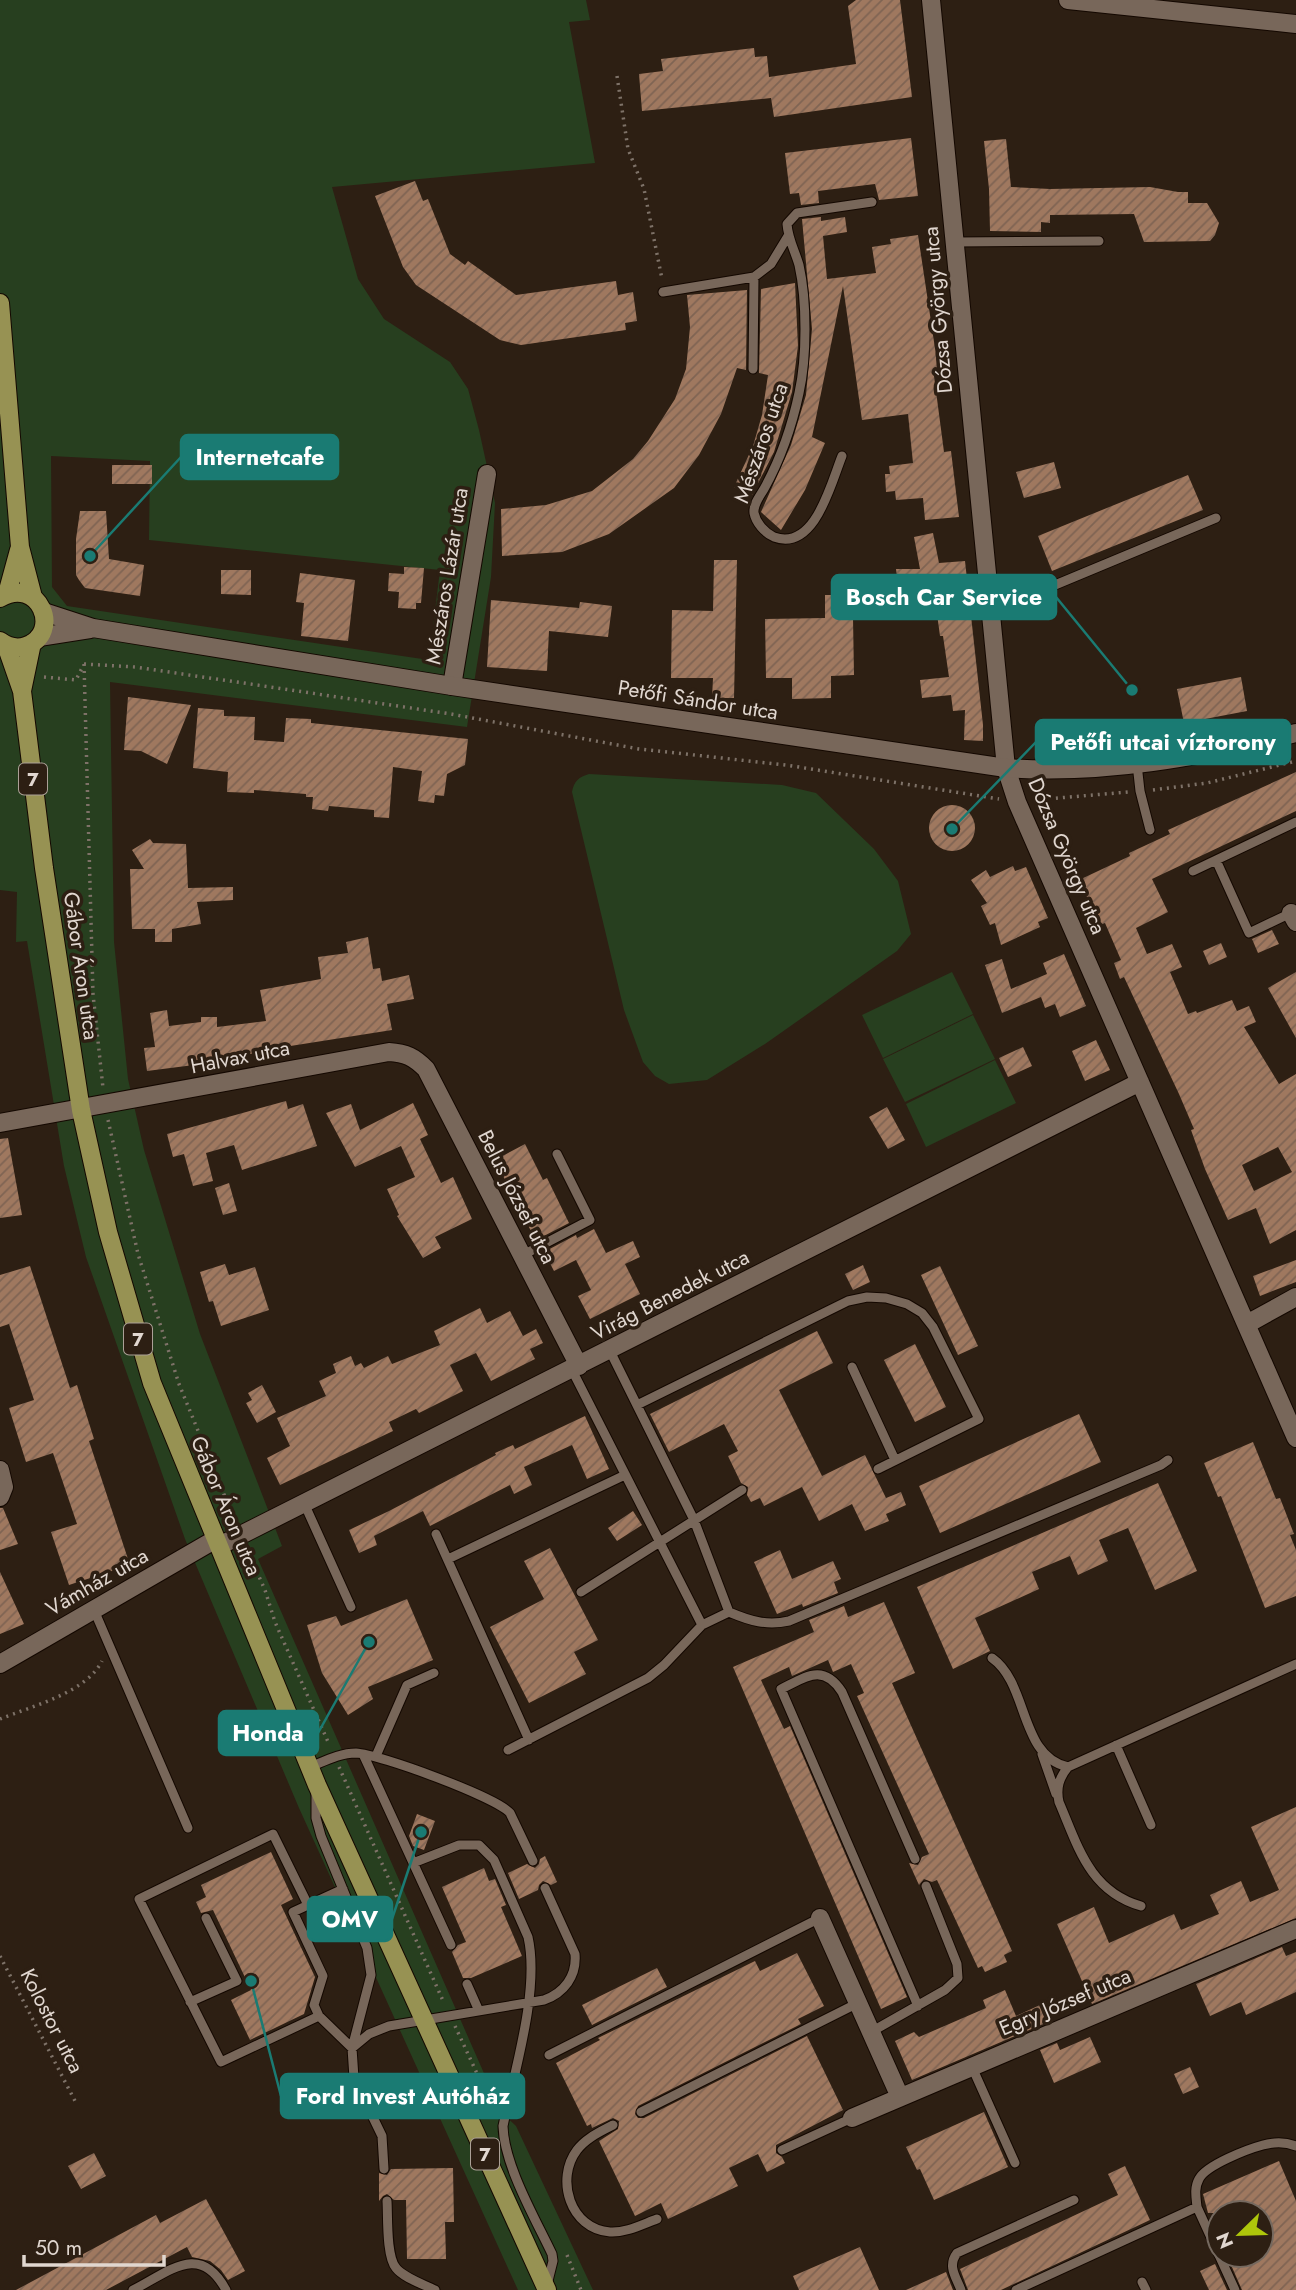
<svg xmlns="http://www.w3.org/2000/svg" width="1296" height="2290" viewBox="0 0 1296 2290" font-family="Jost,sans-serif">
<style>
.green{fill:#273f1f;fill-rule:evenodd}
.building{fill:url(#building-hatch);fill-rule:evenodd}
.lines{fill:none;stroke-linecap:round;stroke-linejoin:round}
.lane-casing{stroke:#140801;stroke-width:11}
.street-casing{stroke:#140801;stroke-width:20}
.secondary-casing{stroke:#140801;stroke-width:20}
.primary-casing{stroke:#140801;stroke-width:20}
.path{stroke:#7e7268;stroke-width:3.5;stroke-dasharray:2 5;stroke-linecap:butt}
.lane{stroke:#78675a;stroke-width:9}
.street{stroke:#78675a;stroke-width:18}
.secondary{stroke:#78675a;stroke-width:18}
.primary{stroke:#979253;stroke-width:18}
.labels{text-anchor:middle;dominant-baseline:central;stroke-width:7;stroke-linejoin:round;paint-order:stroke}
.shield{fill:#2d1f13;stroke:#aba097;stroke-width:2}
.shield-label{font-size:19px;font-weight:bold;fill:#e1d7d0}
.street-label{font-size:21px;fill:#e1d7d0;stroke:#2d1f13}
.leader{fill:none;stroke:#1a7b73;stroke-width:2.5}
.callout-dot{fill:#1a7b73;stroke:#2d1f13;stroke-width:2.5}
.callout{fill:#1a7b73;stroke:#1a7b73;stroke-width:2.5}
.callout-label{font-size:23px;text-anchor:middle;font-weight:bold;fill:#fff}
</style>
<defs>
<pattern id="building-hatch" width="6" height="6" patternUnits="userSpaceOnUse" patternTransform="scale(1.75)"><rect width="6" height="6" fill="#9f785f"/><path d="M-1 1l2-2M0 6l6-6M5 7l2-2" fill="none" stroke="#7f6453"/></pattern>
</defs>
<rect width="100%" height="100%" fill="#2d1f13"/>
<path class="green" d="M0,0H586L590,20L569,22L595,163L332,187L358,279L384,319L450,362L468,389L479,430L495,503L491,577L467,727L110,682L114,942L128,1079L144,1150L200,1334L282,1546L258,1559L501,2112L516,2126L593,2290H518L299,1808L185,1539L86,1257L64,1166L27,941L16,942L17,892L0,890ZM51,456L150,461L149,540L440,570L429,660L67,606L52,587Z
M589,774L782,785L816,793L874,849L898,881L911,934L897,951L765,1044L707,1080L669,1084L655,1076L643,1062L624,1010L572,792C574,781 579,777 589,774Z
M952,972L973,1014L883,1058L862,1015Z
M973,1015L995,1059L905,1102L883,1059Z
M995,1060L1016,1103L926,1147L906,1104Z"/>
<path class="building" d="M856,0H900L912,97L774,117L771,98L642,111L639,74L663,71L661,59L754,48L755,57L767,56L769,77L856,64L848,6Z
M911,138L918,196L879,200L875,184L818,191L819,203L801,205L799,193L790,194L785,153Z
M1006,139L1011,187L1050,189L1150,187L1178,192H1188V203H1207L1219,223L1215,235L1210,241L1144,242L1134,214L1050,215V223L1041,222V232L990,231L989,189L984,141Z
M415,181L423,201L428,199L450,254L465,265L468,261L516,295L616,281L618,295L633,292L637,321L625,323L626,330L521,345L500,340L416,285L403,267L375,196Z
M821,217V221L845,217L847,232L823,236L827,279L876,273L872,247L891,244L890,239L918,235L939,375L934,376L944,452L951,451L959,517L925,520L923,498L896,500L895,491L886,492L885,474H890L889,466L913,463L908,414L862,420L843,286L812,437L825,443L805,490L781,530L761,512L791,445L806,395L812,329L802,219Z
M795,283L798,346L792,392L774,452L750,499L734,487L753,446L762,415L768,375L759,373L761,289Z
M747,290L746,370L737,368L721,414L699,455L674,488L609,534L562,552L502,556L501,509L546,505L592,491L633,459L648,441L675,399L686,369L690,327L687,295Z
M1054,462L1061,488L1024,498L1016,472Z
M112,465H152V484H112Z
M1188,475L1203,510L1052,571L1038,536Z
M80,511H106L109,559L144,565L140,596L85,588L79,580L76,575V539Z
M933,533L939,563L965,561L983,725V741L964,740L965,710L953,711L951,695L922,698L920,680L949,677L943,636H940L937,614L914,617L913,609L901,611L896,569H920L914,537Z
M714,560H737L734,698H712L713,678H671L672,610L713,611Z
M404,567L424,568L421,603H416V609L398,608L399,592L388,591L389,573L404,574Z
M221,570H251V595L221,594Z
M300,573L355,580L348,641L301,636L304,603L296,602Z
M825,595H844V618H853L854,675L831,676V698L792,699V678H766L765,619L825,618Z
M491,600L579,608L580,602L612,606L608,637L549,631L547,671L487,667Z
M1241,677L1247,711L1184,723L1177,689Z
M128,697L191,705L167,764L141,751L124,750Z
M198,708L224,710V716L255,717L254,740L284,742L286,718L311,719V723L468,739L465,765L447,774L444,796L435,795L434,803L418,801L422,771L393,767L389,818L374,817V810L329,806L328,811L312,809L313,797H306V794L254,790V793L227,792L228,772L193,768Z
M1296,772V811L1152,879L1168,912L1136,928L1147,954L1172,944L1182,967L1170,972L1188,1014L1196,1011L1197,1013L1232,1000L1237,1011L1249,1006L1256,1022L1244,1027L1279,1084L1296,1074V1230L1270,1244L1256,1208L1228,1220L1205,1169L1191,1130L1194,1129L1179,1094L1124,977L1120,979L1114,963L1121,960L1105,923L1100,925L1079,880L1130,856L1129,853L1170,834L1168,830ZM1278,1147L1292,1172L1254,1191L1242,1165Z
M929 828a23 23 0 1 1 46 0a23 23 0 1 1-46 0Z
M150,839L153,843L186,844L188,888L233,887V900L197,902L201,924L172,929V942H155V929H132L130,869H144L132,850Z
M1013,866L1015,871L1026,867L1048,918L1038,922L1040,927L1001,945L995,923L990,925L981,906L987,903L971,880L986,870L990,877Z
M1272,930L1279,944L1258,953L1252,939Z
M368,937L373,969L380,968L382,981L409,975L414,999L387,1004L392,1030L265,1050V1052L194,1061V1065L147,1071L144,1048L155,1047L150,1013L167,1010L169,1026L201,1022V1017H217V1027L266,1021L260,990L321,979L318,957L348,953L346,942Z
M1221,943L1227,957L1209,965L1203,951Z
M1064,954L1086,1006L1060,1017L1055,1004L1045,1008L1041,997L1002,1013L985,965L1002,959L1011,989L1047,974L1043,963Z
M1296,972V1038L1268,988Z
M1096,1040L1110,1070L1085,1081L1072,1051Z
M1023,1047L1032,1066L1008,1077L999,1058Z
M286,1101L288,1109L303,1104L317,1146L242,1170L234,1145L206,1153L213,1181L193,1186L184,1154L173,1157L167,1134Z
M413,1103L428,1135L420,1139L441,1183L453,1177L472,1219L435,1237L441,1248L423,1258L397,1216L399,1215L387,1189L415,1177L401,1146L355,1167L326,1113L351,1104L360,1130Z
M887,1107L905,1140L888,1149L869,1117Z
M8,1138L22,1215L0,1218V1139Z
M525,1144L543,1180L547,1178L569,1223L538,1239H535L495,1160Z
M229,1183L237,1211L223,1215L215,1188Z
M594,1229L606,1253L633,1241L640,1257L625,1264L640,1294L590,1319L578,1296L591,1290L576,1260L554,1271L544,1252L576,1235L577,1238Z
M1296,1260V1282L1260,1296L1253,1276Z
M225,1264L229,1275L255,1267L269,1310L221,1326L213,1301L209,1302L200,1272Z
M863,1265L870,1282L853,1290L845,1274Z
M30,1266L70,1388L77,1385L94,1439L89,1441L130,1565L69,1585L51,1532L77,1524L53,1453L26,1462L9,1408L34,1400L9,1324L0,1327V1275Z
M940,1266L978,1346L958,1355L921,1275Z
M480,1308L487,1323L510,1311L523,1336L536,1329L543,1343L530,1349L535,1359L491,1381L476,1353L450,1365L463,1391L419,1413L416,1409L389,1422L393,1431L280,1485L267,1458L290,1446L277,1418L326,1396L319,1381L336,1373L333,1364L351,1356L355,1366L361,1363L364,1368L388,1356L392,1364L440,1345L434,1331Z
M817,1331L833,1363L779,1390L822,1476L865,1455L886,1498L901,1492L906,1505L886,1514L889,1521L865,1531L852,1504L819,1521L802,1487L764,1506L760,1498L751,1502L747,1495L748,1487L741,1483L728,1456L738,1451L724,1424L669,1452L650,1414Z
M915,1344L946,1407L915,1422L884,1360Z
M262,1385L276,1412L257,1423L246,1403L252,1400L248,1393Z
M1079,1414L1101,1462L940,1533L919,1486Z
M585,1416L609,1469L587,1479L572,1445L524,1467L532,1485L514,1494L510,1485L430,1526L423,1511L374,1536L377,1545L359,1553L349,1530L389,1511L496,1455L495,1453L513,1445L515,1449Z
M1253,1442L1276,1499L1280,1498L1294,1534L1290,1535L1296,1550V1596L1265,1608L1221,1496L1218,1497L1204,1463Z
M1158,1483L1197,1571L1155,1590L1128,1528L1099,1540L1108,1561L1078,1575L1070,1556L1032,1572L1039,1589L975,1618L990,1651L953,1669L917,1587Z
M0,1508H3L18,1544L0,1550Z
M633,1511L642,1525L617,1541L608,1528Z
M550,1548L598,1640L574,1652L586,1674L529,1703L490,1627L544,1599L524,1561Z
M780,1550L792,1579L833,1561L841,1579L834,1582L838,1593L803,1607L802,1604L777,1614L754,1562Z
M0,1572L24,1624L0,1634Z
M407,1599L433,1660L368,1687L373,1699L348,1715L322,1673L307,1625L336,1616L341,1626Z
M884,1602L915,1673L892,1683L1012,1951L1004,1955L1007,1962L985,1972L982,1966L978,1968L937,1880L932,1882L924,1879L919,1885L909,1863L918,1865L922,1857L929,1854L857,1696L864,1693L851,1664L833,1672L828,1660L792,1676L789,1667L761,1680L784,1729L790,1726L907,1997L881,2009L733,1667L814,1632L809,1620L844,1606L848,1617Z
M1296,1807V1918L1092,2004L1057,1924L1094,1907L1109,1943L1174,1914L1181,1930L1219,1914L1210,1895L1241,1881L1250,1902L1279,1890L1251,1827Z
M417,1814L435,1821L424,1850L413,1846L409,1836Z
M271,1852L293,1899L281,1905L315,1977L304,2014L250,2040L231,2000L251,1990L213,1910L201,1913L196,1902L206,1897L201,1885Z
M545,1856L557,1882L551,1885L543,1881L539,1885L538,1890L519,1899L508,1873L527,1864L535,1868L539,1864L540,1859Z
M484,1868L489,1881L495,1879L506,1905L501,1907L522,1956L471,1978H463L452,1952L458,1945L466,1942L442,1887Z
M1282,1947L1286,1956L1296,1952V1992L1246,2015L1241,2002L1210,2016L1196,1984Z
M797,1953L824,2006L798,2019L801,2024L638,2106L635,2114L638,2118H644L807,2036L843,2110L776,2145V2153L782,2157L785,2163L767,2172L758,2154L729,2168L738,2186L668,2219L661,2203L635,2216L599,2141L618,2129L619,2121L613,2118L592,2128L591,2124L587,2126L556,2063L600,2040L598,2038L755,1961L760,1971Z
M657,1968L667,1987L592,2025L582,2005Z
M1005,1990L1016,2016L1040,2005L1048,2022L912,2080L895,2041L914,2032L919,2037L986,2008L983,2000Z
M1090,2037L1101,2062L1054,2083L1040,2050L1057,2043L1060,2050Z
M1190,2067L1199,2087L1183,2094L1174,2074Z
M984,2112L1008,2167L934,2200L920,2169L917,2170L906,2147Z
M94,2153L106,2176L81,2189L68,2166Z
M1279,2161L1296,2201V2290H1242L1228,2258L1233,2255H1261V2213H1208L1203,2194Z
M1125,2166L1150,2220L1001,2290H968L960,2269L1118,2195L1108,2174Z
M453,2168L454,2222H445L446,2259H407L406,2200H394L387,2194L383,2196L379,2201V2173L387,2175L391,2169Z
M206,2199L245,2271L228,2280L221,2270L210,2261L192,2257L187,2247L106,2290H16L156,2215L160,2223Z
M860,2247L879,2290H799L793,2276Z
M1215,2264L1227,2290H1209L1200,2271Z
M946,2272L953,2290H906Z"/>
<g class="lines">
<defs>
<path id="lane" d="M955,242L1099,241
M663,292L754,277L771,264L788,236
M753,369L754,277
M842,456C831,483 815,552 774,537C765,533 756,523 754,513C753,504 760,496 764,489C780,460 792,426 799,393C807,357 807,301 799,265C795,251 788,239 787,224L797,213L872,202
M988,600L1055,585L1216,518
M1137,764L1140,791L1150,830
M1216,860L1249,933L1291,913
M1193,871L1296,822
M521,1256L590,1220L557,1154
M610,1351L694,1520L729,1612C750,1621 767,1626 789,1621L1161,1465L1168,1460
M852,1367L895,1460
M637,1405L848,1301L867,1297L886,1298L907,1304L922,1313L933,1327L979,1419L878,1469
M304,1503L351,1607
M436,1534L529,1740
M448,1559L625,1475
M581,1592L742,1490
M94,1610L188,1828
M702,1625L729,1612
M992,1658C1029,1684 1019,1756 1068,1767
M1116,1745L1151,1825
M508,1750L648,1678L664,1665L702,1625L572,1370
M363,1754L451,1945
M1042,1754L1056,1794
M376,1756L407,1685L434,1673
M310,1767C325,1761 340,1753 356,1753C379,1754 496,1797 510,1813L533,1861
M316,1794V1818L321,1836L367,1948L371,1975L352,2048L354,2078L382,2136L384,2169
M915,1859L842,1692C823,1663 806,1677 781,1689L918,2006
M413,1863L459,1845H479L494,1860L528,1937C540,1990 514,2073 503,2126C504,2165 535,2218 552,2254L553,2261L547,2285
M343,1889L293,1912L323,1976L314,2005L319,2016L352,2048L369,2034L389,2026L544,2000C564,1993 577,1976 575,1954L545,1888
M308,1905L273,1834L139,1899L221,2062L319,2016
M1141,1906C1089,1891 1078,1846 1059,1802C1056,1788 1059,1778 1068,1767L1296,1664
M467,1984L479,2011
M190,2002L237,1981L206,1918
M871,2032L945,1990L958,1978L957,1964L926,1886
M549,2055L820,1918
M972,2067L1015,2163
M641,2112L858,2003
M613,2125C600,2132 586,2138 577,2150C555,2179 570,2229 610,2232C626,2233 643,2224 657,2219
M782,2150L852,2118
M387,2201C388,2216 386,2256 396,2268C404,2278 423,2284 435,2290
M1142,2282L1146,2290
M133,2290C169,2272 200,2241 226,2290
M961,2290C956,2277 947,2266 957,2253L1074,2200
M1016,2290L1197,2207
M1235,2290L1197,2207C1196,2197 1194,2188 1199,2179C1206,2165 1248,2149 1263,2145C1274,2142 1286,2142 1296,2146"/>
<path id="street" d="M931,0L1006,768L1017,802L1296,1438
M1068,0L1296,24
M452,686L487,474
M1291,913L1296,922
M0,1123L389,1052C406,1053 414,1057 426,1069L579,1366
M1247,1324L1296,1297
M0,1470L4,1487L0,1497
M219,1546L1140,1082
M0,1664L216,1539
M820,1918L900,2097
M852,2118L1296,1929"/>
<path id="secondary" d="M44,612L93,628L452,686L1006,768C1104,775 1201,757 1296,733
M39,637L90,629"/>
<path id="primary" d="M0,303L20,547L33,597
M7,594L19,550
M0,598C39,575 63,633 26,646C17,649 8,647 0,641
M6,645L22,691L44,868L81,1110L108,1232L152,1383L317,1785L547,2290
M22,691L32,643"/>
</defs>
<use href="#lane" class="lane-casing"/>
<use href="#street" class="street-casing"/>
<use href="#secondary" class="secondary-casing"/>
<use href="#primary" class="primary-casing"/>
<path class="path" d="M617,76L628,149L644,189L662,279
M84,664L93,994L103,1088
M84,664L135,667L284,689L451,714L639,749L786,765L999,799
M44,677L76,680L83,666
M1153,790L1207,783L1296,761
M1035,800L1128,792
M108,1120L138,1254L179,1384L234,1519
M248,1552L265,1590L275,1622L329,1744
M0,1719C32,1706 86,1693 102,1661
M339,1767L444,2003
M0,1956L75,2101
M455,2026L493,2108
M567,2255L581,2290"/>
<use href="#lane" class="lane"/>
<use href="#street" class="street"/>
<use href="#secondary" class="secondary"/>
<use href="#primary" class="primary"/>
</g>
<g class="labels">
<g class="shield">
<rect x="19" y="763.5" width="28" height="31" rx="5"/>
<rect x="124" y="1323.5" width="28" height="31" rx="5"/>
<rect x="471" y="2138.5" width="28" height="31" rx="5"/>
</g>
<g class="shield-label">
<text x="33" y="779">7</text>
<text x="138" y="1339">7</text>
<text x="485" y="2154">7</text>
</g>
<g class="street-label">
<text transform="translate(938 310) rotate(-95)">Dózsa György utca</text>
<text transform="translate(761 443) rotate(-71)">Mészáros utca</text>
<text transform="translate(447 576) rotate(-81)">Mészáros Lázár utca</text>
<text transform="translate(698 700) rotate(9)">Petőfi Sándor utca</text>
<text transform="translate(1067 856) rotate(67)">Dózsa György utca</text>
<text transform="translate(81 966) rotate(82)">Gábor Áron utca</text>
<text transform="translate(240 1057) rotate(-11)">Halvax utca</text>
<text transform="translate(517 1197) rotate(63)">Belus József utca</text>
<text transform="translate(670 1295) rotate(-27)">Virág Benedek utca</text>
<text transform="translate(226 1506) rotate(67)">Gábor Áron utca</text>
<text transform="translate(97 1582) rotate(-30)">Vámház utca</text>
<text transform="translate(1065 2002) rotate(-23)">Egry József utca</text>
<text transform="translate(52 2021) rotate(63)">Kolostor utca</text>
</g>
</g>
<path class="leader" d="M90 556L181 457M1132 690L1056 597M952 829L1036 742M369 1642L318 1733M421 1832L392 1919M251 1981L281 2096"/>
<g class="callout-dot">
<circle cx="90" cy="556" r="7"/>
<circle cx="1132" cy="690" r="7"/>
<circle cx="952" cy="829" r="7"/>
<circle cx="369" cy="1642" r="7"/>
<circle cx="421" cy="1832" r="7"/>
<circle cx="251" cy="1981" r="7"/>
</g>
<g class="callout">
<rect x="181" y="435" width="157" height="44" rx="7"/>
<rect x="832" y="575" width="224" height="44" rx="7"/>
<rect x="1036" y="720" width="254" height="44" rx="7"/>
<rect x="219" y="1711" width="99" height="44" rx="7"/>
<rect x="308" y="1897" width="84" height="44" rx="7"/>
<rect x="281" y="2074" width="243" height="44" rx="7"/>
</g>
<g class="callout-label">
<text x="260" y="465">Internetcafe</text>
<text x="944" y="605">Bosch Car Service</text>
<text x="1163" y="750">Petőfi utcai víztorony</text>
<text x="268" y="1741">Honda</text>
<text x="350" y="1927">OMV</text>
<text x="403" y="2104">Ford Invest Autóház</text>
</g>
<g transform="translate(1240 2234) rotate(247)"><circle r="33" fill="#2d1f13" stroke="#75695f" stroke-width="2"/>
<path d="M0-5L12 26L0 18L-12 26Z" fill="#aec60b"/>
<text y="-10" font-size="19" font-weight="bold" text-anchor="middle" fill="#e1d7d0">N</text>
</g>
<path d="M24 2255v10h140v-10" fill="none" stroke="#e1d7d0" stroke-width="3.5"/>
<text x="35" y="2255" font-size="21" fill="#e1d7d0" stroke="#2d1f13" stroke-width="5" paint-order="stroke">50 m</text>
</svg>
